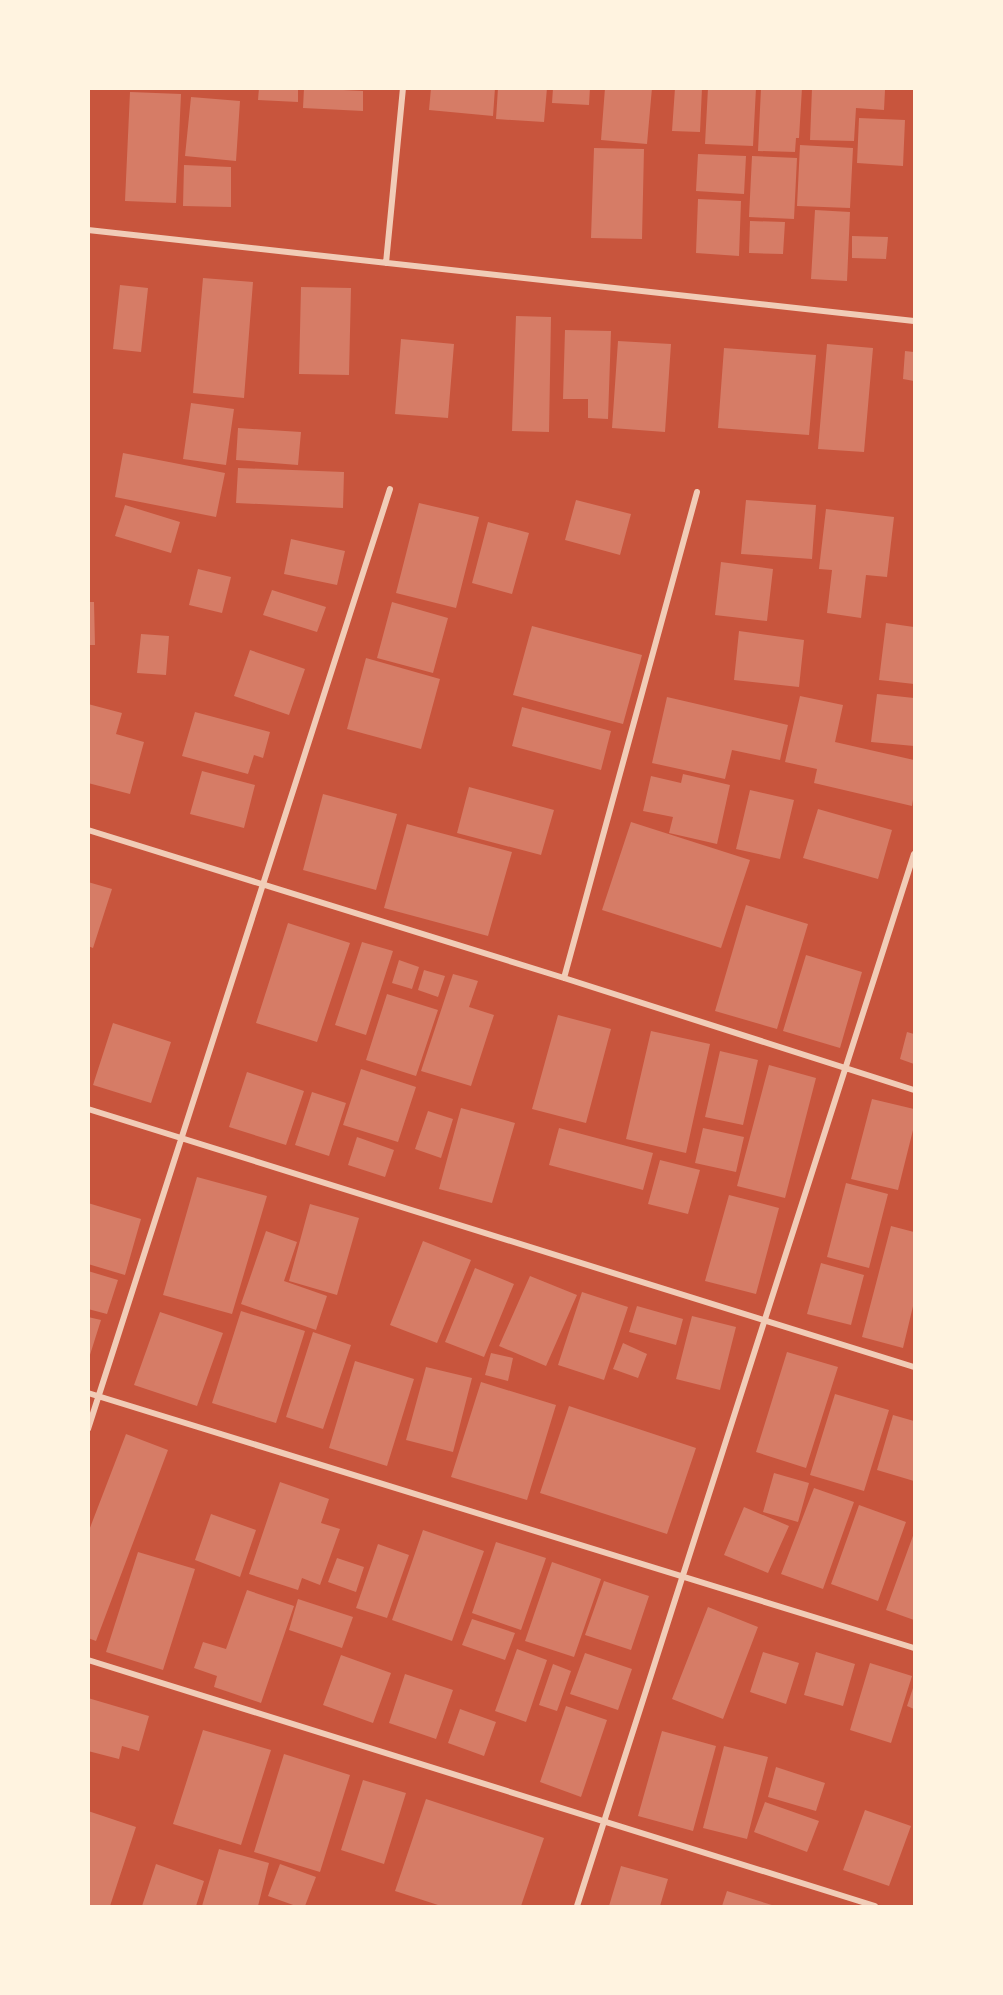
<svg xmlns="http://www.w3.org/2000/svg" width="1003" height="1995" viewBox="0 0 1003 1995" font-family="Jost,sans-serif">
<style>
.building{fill:#d67c66}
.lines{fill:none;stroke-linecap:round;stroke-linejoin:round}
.minor{stroke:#f1ccb7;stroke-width:6}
</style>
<rect width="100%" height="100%" fill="#c8553d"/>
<path class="building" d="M259,88H298V102L258,100Z
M304,88L363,91V111L303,108Z
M431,88H495L493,116L429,110Z
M498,88H547L544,122L496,119Z
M553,88H590L589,105L552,103Z
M605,88H652L647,144L601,140Z
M675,88H702L700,132L672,131Z
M708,88H756L753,146L705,144Z
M761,88H802L799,138H796L795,152L758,151Z
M812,88L885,90L884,110L856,108L854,141L810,140Z
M130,92L181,94L176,203L125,201Z
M191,97L240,101L236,161L185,156Z
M859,118L905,120L903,166L857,163Z
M800,145L853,148L850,208L797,206Z
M594,148L644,149L642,239L591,238Z
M698,154L746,156L744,194L696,191Z
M752,156L797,158L794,219L749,217Z
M184,165L231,167V207L183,206Z
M698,199L741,201L739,256L696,253Z
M815,210L850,212L847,281L811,279Z
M750,221L785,222L783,254L749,253Z
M852,236L888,237L886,259L852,258Z
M203,278L253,282L244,398L193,393Z
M120,285L148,288L141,352L113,349Z
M301,287L351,288L349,375L299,374Z
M516,316L551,317L549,432L512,431Z
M565,330L611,331L608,419L588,418V399H563Z
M401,339L454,344L448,418L395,414Z
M618,341L671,344L665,432L612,428Z
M827,344L873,348L864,452L818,449Z
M724,348L816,355L809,435L718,428Z
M905,351L914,352V381L903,379Z
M191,403L234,409L226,465L183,459Z
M238,428L301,432L298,465L236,460Z
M123,453L225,473L216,517L115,497Z
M238,468L344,472L343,508L236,503Z
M576,500L631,514L620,555L565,540Z
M746,500L816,505L812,559L741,554Z
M419,503L479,517L456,608L396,593Z
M125,505L180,522L171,553L115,536Z
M826,509L894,517L887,577L866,575L861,618L827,613L832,570L819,569Z
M488,522L529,533L512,594L472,583Z
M291,539L345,551L337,585L284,574Z
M721,562L773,569L767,621L715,615Z
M198,569L231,577L222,613L189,605Z
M272,590L326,607L317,632L263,615Z
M88,602H94L95,645H88Z
M392,602L448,618L433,673L377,658Z
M886,623L914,627V684L879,680Z
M532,626L642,655L623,724L513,695Z
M739,631L804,640L799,687L734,680Z
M141,634L169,636L166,675L137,673Z
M250,650L305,669L289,715L234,696Z
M366,658L440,679L421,749L347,729Z
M877,694L914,698V746L871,742Z
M800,696L843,705L835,742L914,760V793L912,806L814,783L817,769L785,762Z
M667,697L788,725L780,760L732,750L725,779L652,763Z
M88,704L122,713L116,734L144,742L130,794L88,783Z
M522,707L611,731L601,770L512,746Z
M195,712L270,732L263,758L254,755L248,774L182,756Z
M202,771L255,785L244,828L190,814Z
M683,774L730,785L717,844L669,833L673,817L643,811L651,776L681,783Z
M469,787L554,810L541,855L457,833Z
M750,790L794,800L780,859L736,849Z
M323,794L397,814L376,890L303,870Z
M818,809L892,830L878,879L803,858Z
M631,822L750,860L721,948L602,910Z
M407,824L512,852L488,936L384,908Z
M88,882L112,889L93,948L88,946Z
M746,905L808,924L777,1029L715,1011Z
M288,923L350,943L317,1042L256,1023Z
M362,942L393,951L366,1035L335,1025Z
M806,955L862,972L840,1048L783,1031Z
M399,960L419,967L412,989L392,983Z
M424,970L445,976L438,997L418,990Z
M453,974L478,981L469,1007L494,1015L471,1086L421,1071Z
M387,994L438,1010L416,1076L366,1060Z
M558,1015L611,1029L586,1123L532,1109Z
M113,1023L171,1042L151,1103L93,1085Z
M651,1031L710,1044L686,1153L626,1139Z
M907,1032L914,1034V1064L900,1059Z
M720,1051L758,1060L743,1125L705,1117Z
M769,1065L816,1078L785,1198L737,1186Z
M361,1069L416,1087L398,1142L343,1125Z
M247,1072L304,1091L286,1145L229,1127Z
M312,1092L346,1103L329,1156L295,1145Z
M872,1099L914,1109V1126L898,1190L851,1179Z
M461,1108L515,1123L492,1203L439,1189Z
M428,1111L453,1119L441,1158L415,1149Z
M559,1128L653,1153L643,1190L549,1165Z
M703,1128L744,1137L736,1172L695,1163Z
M357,1137L394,1150L385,1177L348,1165Z
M660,1160L700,1170L688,1214L648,1204Z
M197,1177L267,1196L232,1314L163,1295Z
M846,1183L888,1194L869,1268L827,1257Z
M729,1195L779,1208L756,1294L705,1281Z
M88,1203L141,1219L125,1275L88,1264Z
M310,1204L359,1218L337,1295L289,1281Z
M891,1226L914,1232V1302L903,1348L862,1337Z
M266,1231L297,1242L284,1281L327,1296L316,1330L241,1304Z
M423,1241L471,1260L437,1343L390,1325Z
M821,1263L864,1275L851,1325L807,1314Z
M475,1268L514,1284L484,1357L445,1342Z
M88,1271L118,1280L107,1314L88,1309Z
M530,1276L577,1295L546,1366L499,1346Z
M582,1292L628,1307L604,1380L558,1365Z
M637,1306L683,1319L676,1345L629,1332Z
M241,1311L305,1331L276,1423L212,1403Z
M160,1312L223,1333L197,1406L134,1385Z
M692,1316L736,1327L720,1390L676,1379Z
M88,1317L101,1320L89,1358H88Z
M313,1332L351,1345L323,1429L286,1417Z
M623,1343L647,1354L638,1378L613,1369Z
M787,1352L838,1367L806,1468L756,1452Z
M491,1353L513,1358L508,1381L485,1375Z
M355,1361L414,1379L387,1466L329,1448Z
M426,1367L472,1378L453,1452L406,1440Z
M481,1382L556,1405L527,1500L451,1477Z
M835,1394L889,1410L864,1491L810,1475Z
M569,1406L696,1448L667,1534L540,1493Z
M893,1415L914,1421V1481L877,1470Z
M126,1434L168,1450L96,1641L88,1638V1533Z
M774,1473L809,1483L798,1522L763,1512Z
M280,1482L329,1499L321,1523L340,1529L320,1585L302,1578L298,1590L249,1574Z
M814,1488L854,1502L823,1589L781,1574Z
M859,1505L906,1522L878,1601L831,1584Z
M744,1507L789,1526L768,1573L724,1555Z
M211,1514L256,1530L240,1577L195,1560Z
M423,1530L484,1551L452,1641L392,1620Z
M914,1533V1620L886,1610Z
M496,1542L546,1558L521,1630L472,1613Z
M378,1544L409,1555L387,1618L356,1608Z
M138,1552L195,1569L163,1670L106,1652Z
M337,1558L364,1567L356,1592L328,1582Z
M552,1562L601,1579L574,1657L525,1641Z
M604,1581L649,1596L631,1650L585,1635Z
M247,1590L294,1606L261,1703L214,1687L217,1676L194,1668L203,1642L226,1649Z
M298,1599L353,1617L342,1648L289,1630Z
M708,1607L758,1627L723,1719L672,1699Z
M472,1619L515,1633L505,1660L462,1645Z
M517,1649L547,1660L526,1722L495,1711Z
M763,1652L799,1663L786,1704L750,1692Z
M816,1652L855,1664L843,1706L804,1695Z
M585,1653L632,1669L618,1710L570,1694Z
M341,1655L391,1673L373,1723L323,1705Z
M870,1663L912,1676L891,1743L850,1730Z
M553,1664L571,1671L557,1711L539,1705Z
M405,1674L453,1690L436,1739L389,1723Z
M914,1685V1709L907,1706Z
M88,1698L149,1716L139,1751L122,1746L119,1759L88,1751Z
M566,1706L607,1720L581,1797L540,1782Z
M460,1709L496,1722L484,1756L448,1743Z
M203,1730L271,1750L241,1845L173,1824Z
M662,1731L716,1746L693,1831L638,1816Z
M724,1746L768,1757L747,1839L703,1828Z
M284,1754L350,1775L320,1872L254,1852Z
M776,1767L825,1783L816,1811L768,1797Z
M363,1780L406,1793L384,1864L341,1850Z
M426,1799L544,1838L521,1906H441L395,1891Z
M765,1802L819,1821L807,1852L754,1832Z
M865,1810L911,1826L889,1886L843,1870Z
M88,1811L136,1827L110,1906H88Z
M219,1849L269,1863L258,1906H202Z
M156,1864L204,1881L196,1906H142Z
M280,1864L316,1877L305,1906H296L268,1896Z
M621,1866L668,1879L660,1906H609Z
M727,1891L775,1906H722Z"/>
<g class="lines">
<path class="minor" d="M88,230L914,321
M386,263L403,88
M88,830L564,978L914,1090
M564,978L697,492
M88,1109L914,1367
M88,1393L914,1648
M88,1429L390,489
M88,1660L875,1906
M577,1906L914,854"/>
</g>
<rect width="1003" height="1995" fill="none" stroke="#fff3e0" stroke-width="180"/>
</svg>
